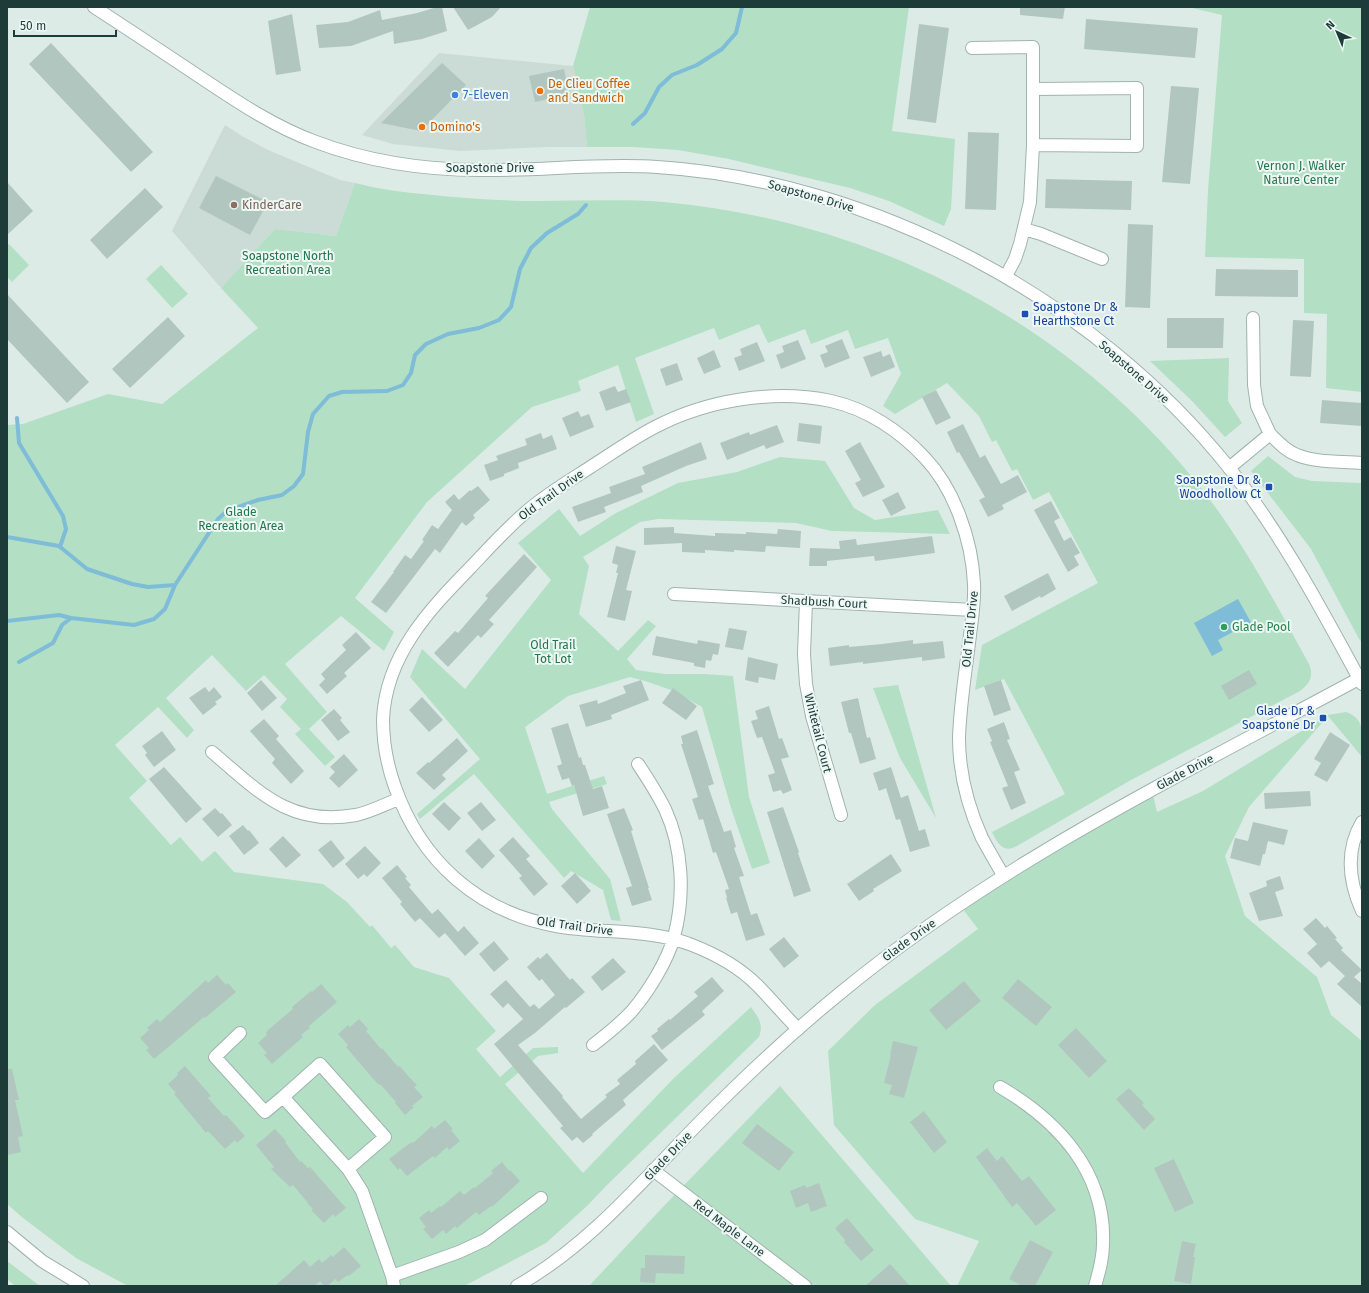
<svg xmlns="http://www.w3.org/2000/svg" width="1369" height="1293" viewBox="0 0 1369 1293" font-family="'Fira Sans',sans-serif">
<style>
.built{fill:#cbdbd6}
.green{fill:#b3dfc5}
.water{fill:#7ebcd7}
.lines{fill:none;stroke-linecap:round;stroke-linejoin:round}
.stream{stroke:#7ebcd7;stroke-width:4}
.building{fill:#b2c6c0}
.minor-casing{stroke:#a0b3af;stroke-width:14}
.tertiary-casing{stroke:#a0b3af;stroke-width:14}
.minor{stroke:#fff;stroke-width:12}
.tertiary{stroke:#fff;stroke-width:12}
.food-dot{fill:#e8710a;stroke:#edf7f4;stroke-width:1.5}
.shop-dot{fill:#3f7fe0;stroke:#edf7f4;stroke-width:1.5}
.education-dot{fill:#8d6e63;stroke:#edf7f4;stroke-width:1.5}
.transit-dot{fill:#1a4fb4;stroke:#edf7f4;stroke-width:1.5}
.leisure-dot{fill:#2e9e5b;stroke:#edf7f4;stroke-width:1.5}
.labels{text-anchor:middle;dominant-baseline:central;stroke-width:4;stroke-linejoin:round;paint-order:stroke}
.food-label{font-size:12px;fill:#c56008;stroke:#edf7f4;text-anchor:start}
.shop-label{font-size:12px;fill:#366cbe;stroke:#edf7f4;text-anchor:start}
.park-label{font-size:12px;fill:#24764f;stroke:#edf7f4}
.street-label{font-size:12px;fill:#1d3b38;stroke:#edf7f4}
.education-label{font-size:12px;fill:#785e54;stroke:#edf7f4;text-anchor:start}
.transit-label{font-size:12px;fill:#164399;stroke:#edf7f4;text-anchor:end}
.leisure-label{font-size:12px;fill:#27864d;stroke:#edf7f4;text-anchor:start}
</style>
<rect width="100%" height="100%" fill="#ddebe7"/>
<path class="built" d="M439,53L573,66L584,114L587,147H548L460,151L393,144L362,135Z
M225,125L242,136L268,150L340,180L355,183L336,236L275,229L221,288L172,231Z"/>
<path class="green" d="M590,7H909L892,131L955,139L951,209L944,226L889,201L850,188L729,159L678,150L633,147H587L584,114L573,66Z
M1188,7H1362V392L1326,388L1327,314L1304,313V259L1205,257L1208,190L1222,15Z
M355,183C378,189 400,192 423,194C461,198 500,201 538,201C580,201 622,199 664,202C874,221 1070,322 1201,488C1244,543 1276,604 1309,664C1314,676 1310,684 1300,691L1131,780L1015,847C1002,853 997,842 992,832L1065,794L1004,679L975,690L982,645L1098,583L1049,492L1033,500L1017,469L1012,471L996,440L992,442L979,416L947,383L895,414L883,406L901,374L888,338L855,349L848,330L811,344L805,329L768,343L759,324L719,340L714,328L635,358L654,414L636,422L618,365L578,381L581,391L532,407L427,502L355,598L394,632L384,651L341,616L285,664L327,712L309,729L335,757L325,766L295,734L301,729L280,707L287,699L264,675L246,691L212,655L166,698L194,730L187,738L158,707L115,745L147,781L129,798L171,845L180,837L202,862L215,851L234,872L323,884L347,902L370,927L372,925L391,948L395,945L414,967L449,978L496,1031L476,1049L500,1077L533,1048L558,1047V1053L538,1056L505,1084L583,1173L674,1078L751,1007C758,1017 764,1024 759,1037L607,1185L587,1206L546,1243L468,1284L464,1286H128L76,1258L23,1218L7,1204V425L23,424L108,394L162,404L258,328L221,288L275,229L336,236Z
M9,244L29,265L12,282L7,277V246Z
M161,265L188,294L172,308L146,279Z
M1229,358L1228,401L1242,423L1225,437L1192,401L1150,361Z
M1268,456L1295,477L1312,481L1362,483V642L1359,639L1311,549L1251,471Z
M780,457L825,461L854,508L875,520L938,510L950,534L832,531L796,523L658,519L640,522L583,557L589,566L579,614L618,651L648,620L656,626L627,659L636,670L665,674H705L733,676L749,797L770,863L752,869L731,808L702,707L671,690L645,681L630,677L568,696L525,727L547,794L604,776L607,784L549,802L552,809L610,879L621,921L611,920L603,890L571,871L564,878L474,774L420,819L417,814L480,759L410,677L422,649L465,689L551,580L518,543L559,509L580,536L616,513L678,483L737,472Z
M898,685L936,818L900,758L873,688Z
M1346,712C1367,719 1362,738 1362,757L1328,716L1249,807L1225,856L1245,916L1317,977L1331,1015L1362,1041V1286H957L979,1241L915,1219L834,1125L828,1051L875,1005L978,929L959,904L1152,790L1157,812L1203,791L1328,715Z
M780,1086L951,1286H589L662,1208Z
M7,1261L40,1286H15L7,1279Z"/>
<path class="water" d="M1238,599L1253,626L1244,631L1242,627L1218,640L1223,650L1212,656L1194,623Z"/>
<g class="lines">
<path class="stream" d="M633,124L645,113L659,87L672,75L697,65L722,49L736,33L742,7
M17,418L19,443L63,516L66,529L60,547
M7,537L59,546L87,569L132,584L148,587L175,585
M7,621L59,615L71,618L134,625L154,619L165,609L175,585L218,519L227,511L258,500L282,495L294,486L303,474L308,432L313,414L329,396L342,392L387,391L403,385L411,373L415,355L426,344L448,334L479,328L499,320L511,307L520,269L531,248L547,233L578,214L586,205
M19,662L53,643L62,625L71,618"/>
</g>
<path class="building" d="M437,7H442L447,31L422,39L394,44L393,31L351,46L319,48L316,25L348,22L380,10L382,20L417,13Z
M453,7H501L492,17L468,30Z
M1020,7H1065L1063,19L1020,15Z
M292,14L301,71L276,75L268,21Z
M1086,19L1198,28L1195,58L1084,49Z
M919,24L949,28L936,123L907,119Z
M51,43L153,152L131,172L29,64Z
M442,63L466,85L421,131L381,123Z
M564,69L569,94L535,102L529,76Z
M1171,86L1199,88L1190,184L1162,182Z
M968,132L999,133L996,210L965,209Z
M216,176L268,202L250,235L199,208Z
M1046,179L1132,181L1131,210L1045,208Z
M7,182L33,211L7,235Z
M145,188L163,207L107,259L90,240Z
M1128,224L1153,225L1150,308L1125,307Z
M1216,269L1298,270V297L1215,296Z
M7,294L89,382L67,403L7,339Z
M168,317L185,336L130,388L112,369Z
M1167,318H1224L1223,348H1167Z
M1293,320L1314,321L1311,377L1290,376Z
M842,339L850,358L825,368L820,355L828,352L825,346Z
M798,340L806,359L781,369L776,355L784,352L782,346Z
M757,342L765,361L739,371L734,358L742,355L740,349Z
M714,350L721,367L704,374L697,358Z
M881,351L883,357L890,354L895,367L871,377L863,357Z
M677,363L683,380L666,386L660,369Z
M615,386L618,392L626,389L631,402L606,411L599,392Z
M936,390L951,418L936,425L922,397Z
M1322,400L1362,403V426L1320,423Z
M578,411L581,417L589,414L594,427L570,437L562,418Z
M799,423L822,426L820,444L797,441Z
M963,424L980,458L985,455L1001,484L1018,475L1027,492L1002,505L1004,509L988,517L979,500L985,497L959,452L957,453L947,432Z
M777,425L784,442L766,449L764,445L727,460L720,443L749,432L750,435Z
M541,433L543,439L552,435L557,449L518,463L519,468L504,474V476L490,481L484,465L498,460L496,456L527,445L525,439Z
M701,442L707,459L686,466L641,486L643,492L604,507L606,512L578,522L572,507L611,493L609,487L645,474L642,467Z
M860,442L885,487L863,497L855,483L861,480L845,451Z
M478,486L490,500L473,515L475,518L466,526L462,522L440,553L435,549L386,613L371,602L394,572H393L405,555L411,559L424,541L422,540L432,525L438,529L452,510L445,502L454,494L459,500L470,490L471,491Z
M898,492L906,508L891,516L882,500Z
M1051,501L1060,518L1054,521L1064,541L1071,537L1080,553L1074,556L1079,565L1068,572L1034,510Z
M674,527V533L715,536V533L746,534V532L777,534L778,529L801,531L800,548L766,546L765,552L734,550V552L705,550V553L682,552V543L644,545V528Z
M932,536L935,553L875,561L874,556L827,561V566H809L810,548L840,549L839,541L856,539L857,545Z
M616,546L636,551L626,590L632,591L625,621L607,617L618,573H616L618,565L612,563Z
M524,554L537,567L489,620L494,624L481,638L478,635L448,667L434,653L455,631L458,633L488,598L485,596Z
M1048,573L1056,589L1041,598L1040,596L1012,611L1004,596Z
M729,628L747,631L743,650L725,647Z
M356,632L371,648L344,673L347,676L327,694L319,685L325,679L321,674L346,650L342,645Z
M656,636L697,644L698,640L720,644L718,655L713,654L711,661L706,660L705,668L694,666V663L652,655Z
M913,640V644L943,641L945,658L922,661V657L863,664V662L830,666L828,648L849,645V647L882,644Z
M748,657L778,664L775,680L759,677L758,683L745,680Z
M1249,670L1257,684L1229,700L1221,686Z
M261,680L277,698L262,711L247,693Z
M641,680L649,700L611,715L612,719L586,727L579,705L597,700L598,704L626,693L623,686Z
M1001,680L1011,710L994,716L984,686Z
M205,687L209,692L214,687L222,697L215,702L217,704L203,715L189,698Z
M673,688L697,706L686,720L662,703Z
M422,697L443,720L429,732L409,710Z
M858,698L867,738L870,737L876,759L860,764L851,733H849L841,702Z
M769,706L779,739L782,738L789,757L781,759L792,790L783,794L781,790L773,792L768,775L775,773L762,737L757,738L751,721L758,719L755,711Z
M334,709L342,718L340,720L350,732L338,741L321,720Z
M264,719L279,736L276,739L304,771L291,784L272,763L275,759L250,731Z
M1004,722L1010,739L1007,740L1020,770L1014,772L1026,803L1011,810L1002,788L1008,786L990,742L992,741L987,729Z
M568,723L579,758L581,757L583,765H585L593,789L602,786L609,808L583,816L574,785L572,786L569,778L562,780L557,766L562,764L551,728Z
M697,730L714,784L708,786L724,832L731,830L736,847L734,848L744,876L739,877L751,915L757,913L765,935L746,941L737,912L731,914L726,898H727L725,890L729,889L716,852L713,853L703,819L699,820L692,799L698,797L681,744H683L681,736Z
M162,731L176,750L154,767L145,755L147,753L142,746Z
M1330,732L1350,745L1327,782L1314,775L1321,763L1314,759Z
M457,738L468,751L442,775L446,779L434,790L416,773L428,762L429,763Z
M344,754L358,770L339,788L329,778L335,772L330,767Z
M164,767L202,809L186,823L149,779Z
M891,767L901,798L908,795L919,831L925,829L930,846L910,852L900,819L896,820L886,788L879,791L873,773Z
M1310,791L1311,806L1265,809L1264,793Z
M444,802L461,818L449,831L432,814Z
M481,802L496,820L482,831L467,813Z
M783,807L799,852L798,853L811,891L794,897L767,812Z
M215,808L221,814L222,813L232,825L218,837L202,819Z
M624,808L633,830L631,831L649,888H648L652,900L632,906L626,888L632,886L607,814Z
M1253,822L1288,830L1284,845L1268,841L1265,854H1263L1260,866L1230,858L1235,838L1248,841Z
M243,825L248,831L249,830L259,843L244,855L229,836Z
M283,836L301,855L286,868L269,849Z
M513,837L530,856L526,859L548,884L534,896L519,878L522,876L499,850Z
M479,838L495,856L482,869L465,851Z
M331,840L345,858L333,868L318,850Z
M365,846L381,863L367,877L364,874L358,879L345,864Z
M891,854L902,871L873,889L874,891L859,901L847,884Z
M397,865L407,877L405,878L411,885L409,887L432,914L438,909L458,932L464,926L479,943L465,956L445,933L439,938L420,918L415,922L400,904L402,902L382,878Z
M575,873L591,891L577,904L561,886Z
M1280,876L1284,889L1275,892L1283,916L1259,921L1249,893L1267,886L1266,881Z
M1316,918L1325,928L1327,926L1337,938L1335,939L1343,948L1341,950L1362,970L1354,977L1362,984V1007L1337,984L1345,976L1329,961L1321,968L1307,953L1317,944L1303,929Z
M784,937L799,956L784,968L769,949Z
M494,941L509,959L494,972L479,954Z
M547,953L570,980L572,978L585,992L566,1008L565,1007L535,1033L518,1045L563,1096L562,1097L581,1119L607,1097L605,1095L620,1084L617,1080L636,1064L635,1061L654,1044L668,1060L623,1100L626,1105L592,1134L593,1135L583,1143L577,1137L572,1141L560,1128L563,1126L494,1044L523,1019L508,1003L503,1008L490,994L506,980L530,1007L534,1004L539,1009L555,995L542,979L539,981L527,967L538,957L540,959Z
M613,958L626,972L602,991L591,977Z
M217,975L226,985L228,983L236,992L205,1018L204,1017L154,1059L146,1050L149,1048L140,1038L149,1030L147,1028L157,1019L160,1022L206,980L208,983Z
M712,977L724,991L702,1011L705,1015L662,1050L651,1036L658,1031L657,1029L669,1019L670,1020L698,996L694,992Z
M1018,979L1052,1007L1036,1026L1002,998Z
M964,981L981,1001L946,1030L929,1010Z
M321,984L337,1002L309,1026L310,1028L301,1035L303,1037L272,1064L264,1055L267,1053L258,1043L267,1035L266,1033L268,1030L293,1009L292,1007L311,991L312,992Z
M359,1019L368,1029L366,1031L381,1049L382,1048L398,1067L400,1066L408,1076L417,1085L414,1087L423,1097L412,1106L414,1107L405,1115L395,1103L396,1102L380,1084L379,1085L375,1081L346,1047L348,1045L338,1034L348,1025L350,1027Z
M1076,1028L1107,1061L1089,1078L1058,1045Z
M893,1041L918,1047L904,1098L889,1094L892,1085L884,1083L891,1055H890Z
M185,1066L211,1096L208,1098L224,1116L226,1115L245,1136L237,1143L235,1140L225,1149L208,1131L206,1133L174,1094L176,1093L168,1084L178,1075L177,1073Z
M7,1069H12L19,1100H15L23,1136L18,1137L21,1152L7,1155Z
M1129,1088L1144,1103L1142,1105L1155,1119L1144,1130L1116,1099Z
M924,1111L947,1142L934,1153L910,1122Z
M445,1120L453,1129L451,1130L460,1141L449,1150L447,1147L435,1158L433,1156L407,1176L400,1168L398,1170L389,1159L402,1149L412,1142L413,1143L432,1126L434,1129Z
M757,1124L794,1152L779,1171L742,1143Z
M275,1129L286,1141L285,1142L300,1162L301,1161L308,1168L310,1167L346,1208L335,1217L333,1214L324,1223L311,1210L313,1209L307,1203H308L293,1185L290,1187L271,1169L274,1167L256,1145Z
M987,1148L997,1161L1002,1156L1022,1181L1029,1176L1056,1210L1036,1226L1017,1203L1012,1207L976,1157Z
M1174,1159L1194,1203L1175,1212L1154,1168Z
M502,1162L509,1171L510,1170L520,1181L492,1207L491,1206L479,1215L476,1212L457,1228L455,1226L446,1234L443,1230L432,1239L423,1229L426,1227L419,1218L429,1210L431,1213L440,1206L441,1207L460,1191L464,1195L474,1187L475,1188L493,1173L491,1171Z
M819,1183L827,1206L811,1212L808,1203L796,1208L790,1191L805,1185L806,1188Z
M847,1218L874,1250L861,1261L844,1242L845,1240L835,1228Z
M1030,1240L1053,1252L1035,1286H1022L1009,1279Z
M1182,1241L1196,1244L1193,1257H1195L1191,1284L1174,1281Z
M344,1247L361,1266L349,1276L348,1275L338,1282L335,1279L328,1286H324L320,1281L314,1286H275L304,1260L310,1267L319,1259L322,1263L331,1255L333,1257Z
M645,1255L685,1256L684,1274L656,1273L655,1283L640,1282L641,1268H645Z
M890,1264L910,1286H865Z"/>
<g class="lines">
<defs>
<path id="minor" d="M972,48L1033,47V145L1030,202L1020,244L1015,259L1006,276
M1033,145L1137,146V88L1034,89
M1024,229L1041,234L1102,259
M1270,434C1278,442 1286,451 1297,455C1317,463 1341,461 1362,463
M1229,468L1270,434L1257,406L1254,385L1253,318
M674,594L973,610
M806,601L804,654L806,684L812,716L841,815
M212,752C258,791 290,827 356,815C371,812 385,804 399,799
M1362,822C1345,851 1349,882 1362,911
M798,1029C784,1015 771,999 757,985C739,967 715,954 692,945C649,928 600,934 556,926C478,912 421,861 395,787C387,765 383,743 383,719C386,655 429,610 471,567C489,548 506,529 526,512C545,495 567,482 589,468C611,454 632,439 655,427C707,400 773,389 831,401C867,409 900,431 925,458C941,475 952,495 960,517C968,538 973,561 974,584C975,601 972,618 970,635C966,669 960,704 959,738C959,772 968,807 982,838C989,851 996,863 1003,875
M240,1033L215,1057L265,1112L283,1097
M593,1045C606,1035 620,1024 632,1011C648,992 667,962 674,937C685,896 683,848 665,809C657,793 648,779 638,764
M320,1064L385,1137L348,1169L283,1097Z
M1000,1087C1058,1121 1106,1172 1103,1244C1103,1259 1099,1272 1095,1286
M348,1169L362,1191L392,1276L394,1286
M653,1170L805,1286
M392,1276L459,1252L485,1240L541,1198"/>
<path id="tertiary" d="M94,7C131,31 167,55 203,79C239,103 275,127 316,142C369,162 425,170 481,170C540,171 598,163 657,167C874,181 1095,299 1230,469C1282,535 1322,610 1362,684
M7,1232L42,1261L83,1286
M517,1286C586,1247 638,1186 693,1129C741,1080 791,1033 844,990C1001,861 1185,773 1362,677"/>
</defs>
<use href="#minor" class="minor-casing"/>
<use href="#tertiary" class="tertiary-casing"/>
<use href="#minor" class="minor"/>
<use href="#tertiary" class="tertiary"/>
</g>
<g class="food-dot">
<circle cx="540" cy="91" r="4"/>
<circle cx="422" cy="127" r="4"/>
</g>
<circle class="shop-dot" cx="455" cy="95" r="4"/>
<circle class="education-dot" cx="234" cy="205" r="4"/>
<g class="transit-dot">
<rect x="1021" y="310" width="8" height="8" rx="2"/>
<rect x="1265" y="483" width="8" height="8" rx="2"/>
<rect x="1319" y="714" width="8" height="8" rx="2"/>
</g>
<circle class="leisure-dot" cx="1224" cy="627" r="4"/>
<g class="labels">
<g class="food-label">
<text x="548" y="84">De Clieu Coffee<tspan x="548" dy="14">and Sandwich</tspan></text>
<text x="430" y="127">Domino's</text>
</g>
<g class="shop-label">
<text x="463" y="95">7-Eleven</text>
</g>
<g class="park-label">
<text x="1301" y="166">Vernon J. Walker<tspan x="1301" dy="14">Nature Center</tspan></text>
<text x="288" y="256">Soapstone North<tspan x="288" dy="14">Recreation Area</tspan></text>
<text x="241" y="512">Glade<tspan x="241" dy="14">Recreation Area</tspan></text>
<text x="553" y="645">Old Trail<tspan x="553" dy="14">Tot Lot</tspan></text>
</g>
<g class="street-label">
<text x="490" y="168">Soapstone Drive</text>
<text transform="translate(811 196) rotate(16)">Soapstone Drive</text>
<text transform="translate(1134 372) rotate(41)">Soapstone Drive</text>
<text transform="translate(551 495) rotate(-36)">Old Trail Drive</text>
<text transform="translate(824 602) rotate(3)">Shadbush Court</text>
<text transform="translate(970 629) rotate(-84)">Old Trail Drive</text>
<text transform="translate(818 733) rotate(76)">Whitetail Court</text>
<text transform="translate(1185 772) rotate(-28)">Glade Drive</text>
<text transform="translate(575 926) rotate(8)">Old Trail Drive</text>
<text transform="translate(909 940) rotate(-36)">Glade Drive</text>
<text transform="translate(668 1156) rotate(-46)">Glade Drive</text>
<text transform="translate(729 1228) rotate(37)">Red Maple Lane</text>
</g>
<g class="education-label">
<text x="242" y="205">KinderCare</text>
</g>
<g class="transit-label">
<text x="1033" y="307" text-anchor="start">Soapstone Dr &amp;<tspan x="1033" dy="14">Hearthstone Ct</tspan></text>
<text x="1261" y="480">Soapstone Dr &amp;<tspan x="1261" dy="14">Woodhollow Ct</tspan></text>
<text x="1315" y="711">Glade Dr &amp;<tspan x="1315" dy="14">Soapstone Dr</tspan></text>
</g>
<g class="leisure-label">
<text x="1232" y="627">Glade Pool</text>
</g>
</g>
<rect width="1369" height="1293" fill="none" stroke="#1d3b38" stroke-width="16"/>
<g transform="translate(1337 32) rotate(316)" stroke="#edf7f4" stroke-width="3" paint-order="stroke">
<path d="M0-3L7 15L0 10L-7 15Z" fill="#1d3b38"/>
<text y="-6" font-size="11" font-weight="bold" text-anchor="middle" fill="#1d3b38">N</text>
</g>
<path d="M14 30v6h102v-6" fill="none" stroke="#1d3b38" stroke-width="2"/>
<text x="20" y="30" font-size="12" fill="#1d3b38" stroke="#edf7f4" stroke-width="3" paint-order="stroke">50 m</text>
</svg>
